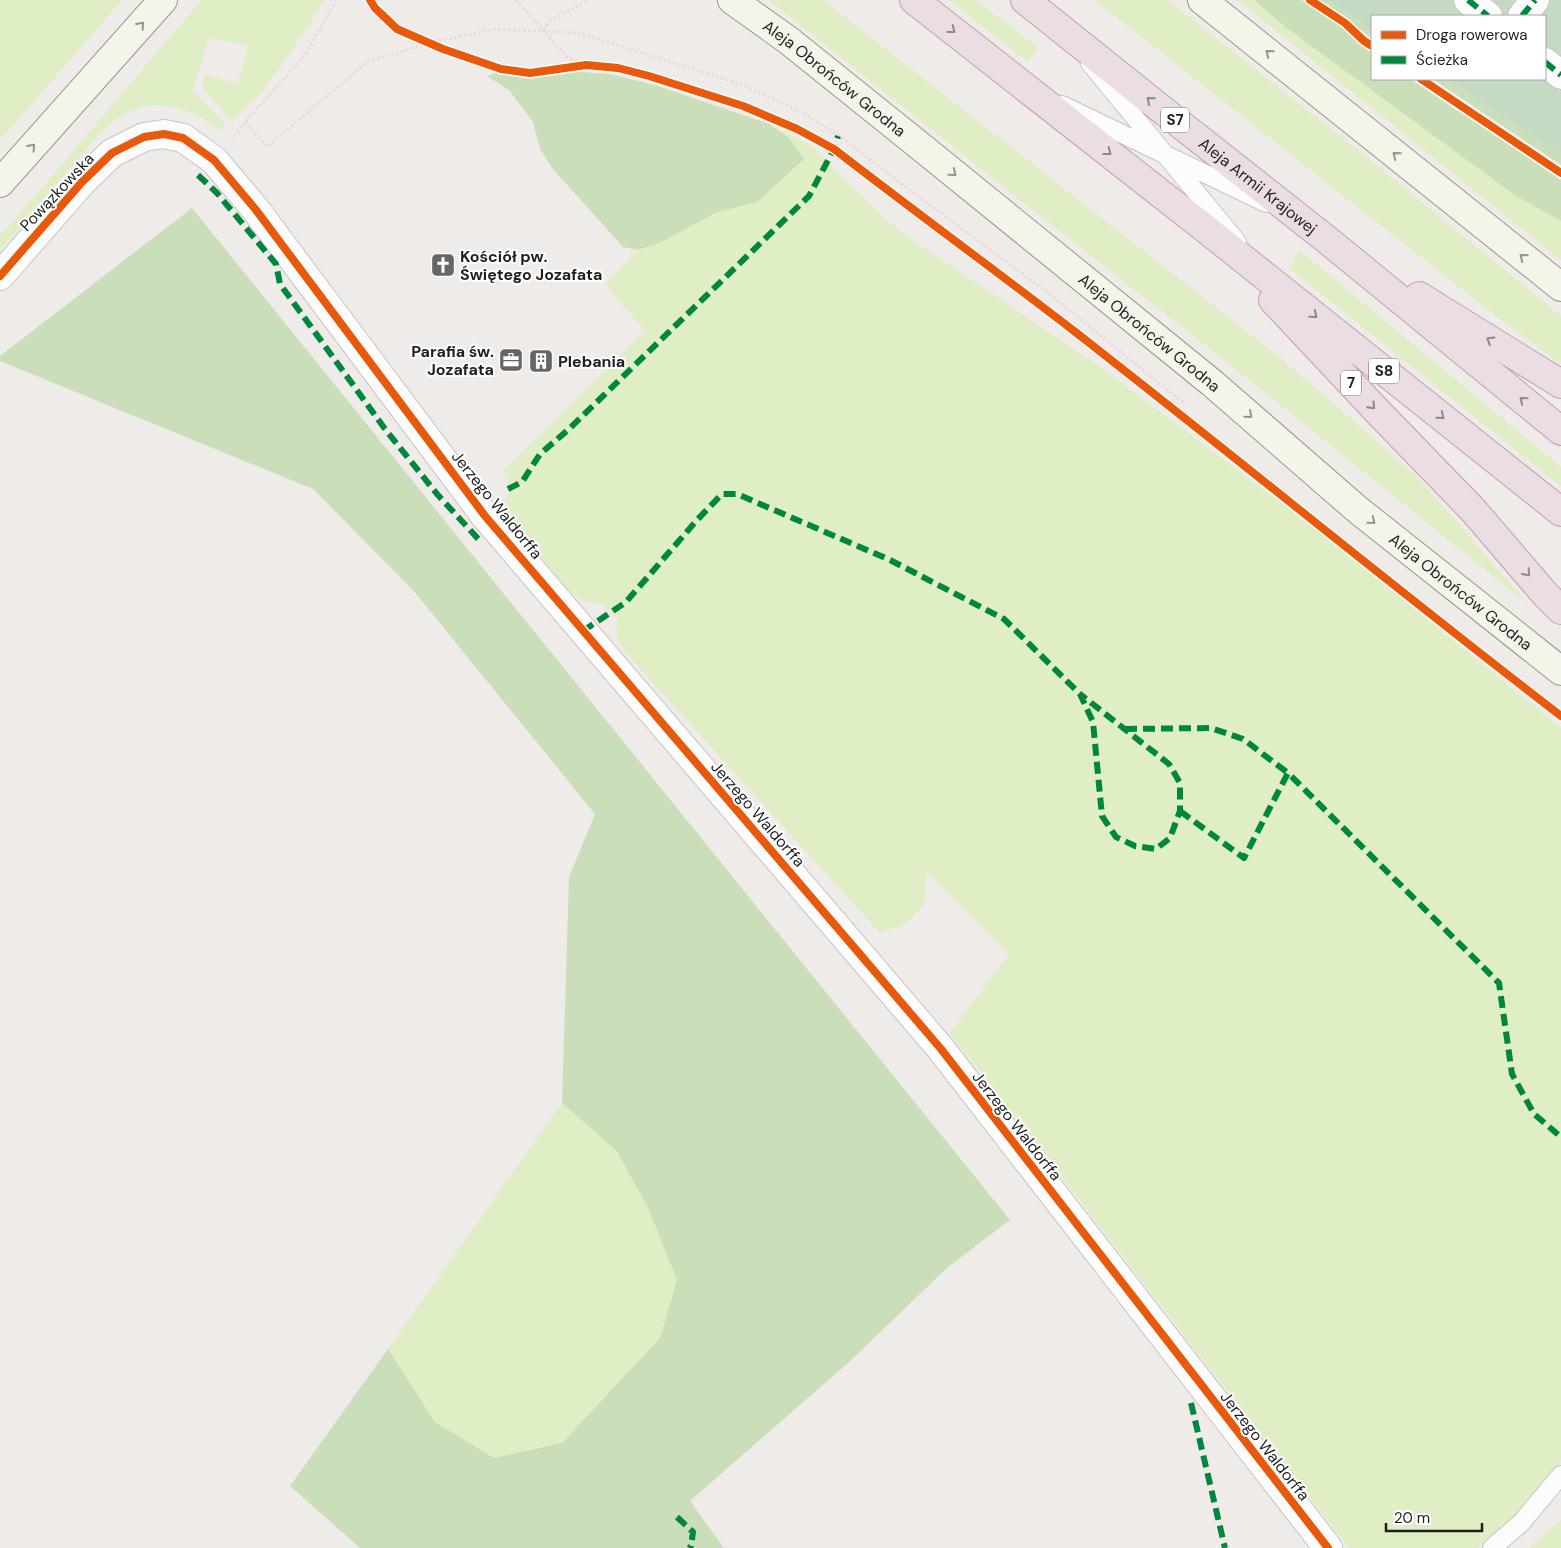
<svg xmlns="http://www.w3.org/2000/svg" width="1561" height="1548" viewBox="0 0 1561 1548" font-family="'DM Sans',sans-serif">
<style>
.grass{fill:#dfeec4}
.forest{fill:#cbdeba}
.cemetery{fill:#c5dac3}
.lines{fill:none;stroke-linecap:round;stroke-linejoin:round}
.service-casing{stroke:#c6c5c4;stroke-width:20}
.pedestrian-casing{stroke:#c6c5c4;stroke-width:30}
.minor-casing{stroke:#c6c5c4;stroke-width:30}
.secondary-casing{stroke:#99987f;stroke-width:30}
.motorway-casing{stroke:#c69cad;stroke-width:30}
.path{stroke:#ecd9d9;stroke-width:3;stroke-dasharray:2.5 2.5;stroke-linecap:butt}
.service{stroke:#fcfcfc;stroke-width:18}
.pedestrian{stroke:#fcfcfc;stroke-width:28}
.minor{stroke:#fcfcfc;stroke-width:28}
.secondary{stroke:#f4f4eb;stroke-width:28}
.motorway{stroke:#ebdee2;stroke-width:28}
.quiet{stroke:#00873e;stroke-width:6;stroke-dasharray:12 6;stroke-linecap:butt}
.cycleway-casing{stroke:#fff;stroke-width:11}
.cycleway{stroke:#e8590c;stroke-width:8}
.oneway{stroke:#94948f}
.oneway2{stroke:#8f888a}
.labels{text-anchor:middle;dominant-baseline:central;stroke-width:4;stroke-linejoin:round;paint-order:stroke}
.shield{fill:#fff;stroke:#626262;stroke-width:1}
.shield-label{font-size:15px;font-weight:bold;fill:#1f1f1f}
.street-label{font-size:16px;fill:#1f1f1f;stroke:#fff}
.poi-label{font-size:16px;font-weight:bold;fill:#1f1f1f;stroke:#fff;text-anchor:start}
</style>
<rect width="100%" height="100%" fill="#eeebe8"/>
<path class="grass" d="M0,0H122L0,140Z
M202,0H324L309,25L263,91L232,121L202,87L205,74L237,84L249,45L208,38L193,91L225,124L220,131L200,116L179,108L158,105L141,107L121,115L100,133L0,250V236C69,158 134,78 202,0Z
M769,0H823L1279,357L1346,414L1418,478L1529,605L1266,393L1028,206Z
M949,0H976L1038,48L1028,62Z
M1095,0H1167L1350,144L1561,316V364L1496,316Z
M1238,0H1254L1288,29L1516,196L1561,221V260Z
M769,124L810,145L886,220L915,242L1103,369L1318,531L1561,728V1462L1511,1519L1477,1548H1349L950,1033L1009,954L926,871L924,905L902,926L879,932L620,646L616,632L618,620L601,603L586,602L571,594L513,521L502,504L513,489L503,471L645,331L605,284L638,250L662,242L715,213L757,202L788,137Z
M1299,250L1561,467V486L1289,268Z
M562,1103L617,1151L649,1210L677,1280L660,1338L562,1443L494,1458L435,1422L388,1349Z
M1561,1520V1548H1529Z"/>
<path class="forest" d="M1254,0H1301L1347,29L1360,44L1372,53V79H1410L1561,180V221L1516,196L1288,29Z
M1315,0H1327L1372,30V38Z
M580,72L610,74L658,86L769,124L788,137L804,159L757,202L715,213L662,242L638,250L623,247L552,168L540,149L533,122L509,90L487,76L495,73L530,79Z
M1433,79H1447L1561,154V165Z
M192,208L1010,1220L948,1267L848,1363L690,1501L724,1548H360L290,1486L388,1349L435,1422L494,1458L562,1443L660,1338L677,1280L649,1210L617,1151L562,1103L569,877L595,814L413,590L313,489L0,361V356Z"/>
<path class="cemetery" d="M1327,0H1561V154L1447,79H1545V16H1372V30Z"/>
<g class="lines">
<defs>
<path id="service" d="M1090,63L1237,242
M1062,105L1266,203
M1492,1548L1521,1523L1561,1475"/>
<path id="pedestrian" d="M1468,0L1488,16
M1522,16L1535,0
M1545,62L1561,75"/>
<path id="minor" d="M0,276L82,182L112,153L144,137L164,134L183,138L214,160L256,210L485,516L941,1049L1328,1548"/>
<g id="secondary">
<path id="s1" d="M732,0L788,40L915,142L1212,383L1358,510L1561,671"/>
<path d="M1202,0L1561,287"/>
<path d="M0,183L163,0"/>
</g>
<g id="motorway">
<path d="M914,0L1207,230L1561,512"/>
<path id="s2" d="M1025,0L1175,120L1326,239L1561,431"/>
<path d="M1419,296L1561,384"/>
<path d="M1273,300L1378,412L1473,510L1545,594L1561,610"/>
</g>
</defs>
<use href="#service" class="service-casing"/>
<use href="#pedestrian" class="pedestrian-casing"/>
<use href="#minor" class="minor-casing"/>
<use href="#secondary" class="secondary-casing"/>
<use href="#motorway" class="motorway-casing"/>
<path class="path" d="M516,0L567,57L586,65
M1310,0L1345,23L1364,41L1372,46
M544,30L550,21L588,0
M1421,79L1561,173
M245,122L267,147L367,62L430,43L494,29L580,33L746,86L801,112L845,140L911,191L1043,289L1185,404
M234,137L245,122L306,54L336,0"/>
<use href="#service" class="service"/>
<use href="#pedestrian" class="pedestrian"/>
<use href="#minor" class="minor"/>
<use href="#secondary" class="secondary"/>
<use href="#motorway" class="motorway"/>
<path class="quiet" d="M1468,0L1488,16
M1522,16L1535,0
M1545,62L1561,75
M198,175L217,193L276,264L280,284L385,429L437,494L481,542
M508,489L522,482L540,454L569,429L809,196L834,149L838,136
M583,631L626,602L697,520L722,494H737L890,560L1004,619L1080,694L1093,722L1102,816L1116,837L1135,846L1156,849L1170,838L1180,811V783L1169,764L1080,694
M1125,729L1211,728L1243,739L1288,773
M1180,811L1244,858L1288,773L1499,983L1512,1074L1534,1114L1561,1137
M1191,1403L1225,1548
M677,1517L693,1532L691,1546L689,1548"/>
<defs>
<path id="cycleway" d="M370,0L375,8L397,29L443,49L501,69L530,73L586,65L618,68L649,76L743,106L797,129L834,149C914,211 995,270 1074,331C1237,458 1397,590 1561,716
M1310,0L1345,23L1364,41L1372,46
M1421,79L1561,173
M0,276L82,182L112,153L144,137L164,134L183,138L214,160L256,210L485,516L941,1049L1328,1548"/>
</defs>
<use href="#cycleway" class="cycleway-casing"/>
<use href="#cycleway" class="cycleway"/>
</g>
<defs><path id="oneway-chevron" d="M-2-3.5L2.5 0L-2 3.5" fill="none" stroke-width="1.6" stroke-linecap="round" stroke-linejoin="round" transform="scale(1.25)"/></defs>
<g class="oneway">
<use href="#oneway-chevron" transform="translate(141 25) rotate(-48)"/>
<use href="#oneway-chevron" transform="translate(1269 53) rotate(-141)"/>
<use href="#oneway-chevron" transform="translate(32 147) rotate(-48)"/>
<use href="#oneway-chevron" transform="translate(1396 155) rotate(-141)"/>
<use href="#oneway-chevron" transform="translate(953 173) rotate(39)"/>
<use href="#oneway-chevron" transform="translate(1523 257) rotate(-141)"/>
<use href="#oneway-chevron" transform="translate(1249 415) rotate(41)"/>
<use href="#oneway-chevron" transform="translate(1372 521) rotate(39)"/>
</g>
<g class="oneway2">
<use href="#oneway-chevron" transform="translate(952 30) rotate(38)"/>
<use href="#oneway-chevron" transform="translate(1150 100) rotate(-141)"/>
<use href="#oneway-chevron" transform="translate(1108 152) rotate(38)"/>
<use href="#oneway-chevron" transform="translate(1314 315) rotate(39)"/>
<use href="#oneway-chevron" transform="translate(1490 340) rotate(-148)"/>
<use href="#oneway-chevron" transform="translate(1523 400) rotate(-141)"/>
<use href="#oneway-chevron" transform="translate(1372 406) rotate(47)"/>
<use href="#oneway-chevron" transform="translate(1441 416) rotate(39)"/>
<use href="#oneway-chevron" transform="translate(1527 573) rotate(49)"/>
</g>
<defs>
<symbol id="church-square" viewBox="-11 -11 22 22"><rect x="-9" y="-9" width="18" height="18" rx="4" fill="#676665" stroke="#fff"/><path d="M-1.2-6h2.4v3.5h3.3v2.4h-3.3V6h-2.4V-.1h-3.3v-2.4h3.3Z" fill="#fff"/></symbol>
<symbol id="office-square" viewBox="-11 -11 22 22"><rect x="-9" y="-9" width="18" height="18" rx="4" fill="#676665" stroke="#fff"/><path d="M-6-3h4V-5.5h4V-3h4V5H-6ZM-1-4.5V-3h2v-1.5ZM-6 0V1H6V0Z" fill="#fff"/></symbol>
<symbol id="building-square" viewBox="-11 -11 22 22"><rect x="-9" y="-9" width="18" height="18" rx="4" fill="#676665" stroke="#fff"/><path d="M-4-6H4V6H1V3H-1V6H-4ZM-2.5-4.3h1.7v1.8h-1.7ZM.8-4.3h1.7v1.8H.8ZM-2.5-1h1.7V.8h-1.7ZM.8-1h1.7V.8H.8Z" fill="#fff"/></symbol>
</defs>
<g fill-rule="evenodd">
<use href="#church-square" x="429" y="251" width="28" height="28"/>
<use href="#office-square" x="497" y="346" width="28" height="28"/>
<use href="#building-square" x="527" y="347" width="28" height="28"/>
</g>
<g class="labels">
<g class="shield">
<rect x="1161" y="107.5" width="28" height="25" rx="4"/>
<rect x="1369" y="358.5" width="30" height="25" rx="4"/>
<rect x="1341" y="370.5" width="20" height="25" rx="4"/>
</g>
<g class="shield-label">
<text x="1175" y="120">S7</text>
<text x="1384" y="371">S8</text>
<text x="1351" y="383">7</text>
</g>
<g class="street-label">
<text stroke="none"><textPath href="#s1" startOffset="129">Aleja Obrońców Grodna</textPath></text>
<text stroke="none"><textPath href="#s2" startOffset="298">Aleja Armii Krajowej</textPath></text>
<text transform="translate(57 192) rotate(-47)">Powązkowska</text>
<text stroke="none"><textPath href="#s1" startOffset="534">Aleja Obrońców Grodna</textPath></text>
<text transform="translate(497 505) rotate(51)">Jerzego Waldorffa</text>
<text stroke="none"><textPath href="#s1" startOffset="939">Aleja Obrońców Grodna</textPath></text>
<text transform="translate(758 814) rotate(49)">Jerzego Waldorffa</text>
<text transform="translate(1017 1126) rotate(52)">Jerzego Waldorffa</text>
<text transform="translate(1265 1446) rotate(52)">Jerzego Waldorffa</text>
</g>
<g class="poi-label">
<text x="460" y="256">Kościół pw.<tspan x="460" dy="18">Świętego Jozafata</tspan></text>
<text x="494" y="351" text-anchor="end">Parafia św.<tspan x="494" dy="18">Jozafata</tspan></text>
<text x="558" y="361">Plebania</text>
</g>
</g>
<rect x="1371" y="15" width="175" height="65" fill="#ffffff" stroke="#a5a5a5"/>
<rect x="1381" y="31" width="25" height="8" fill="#e8590c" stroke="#a5a5a5"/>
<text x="1416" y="40" font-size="15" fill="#1f1f1f">Droga rowerowa</text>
<rect x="1381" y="56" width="25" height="8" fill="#00873e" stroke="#a5a5a5"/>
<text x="1416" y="65" font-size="15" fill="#1f1f1f">Ścieżka</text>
<path d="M1386 1523v8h96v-8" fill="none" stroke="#1f1f1f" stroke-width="2.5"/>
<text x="1394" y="1523" font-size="15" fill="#1f1f1f" stroke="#ffffff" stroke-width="4" paint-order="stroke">20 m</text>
</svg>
